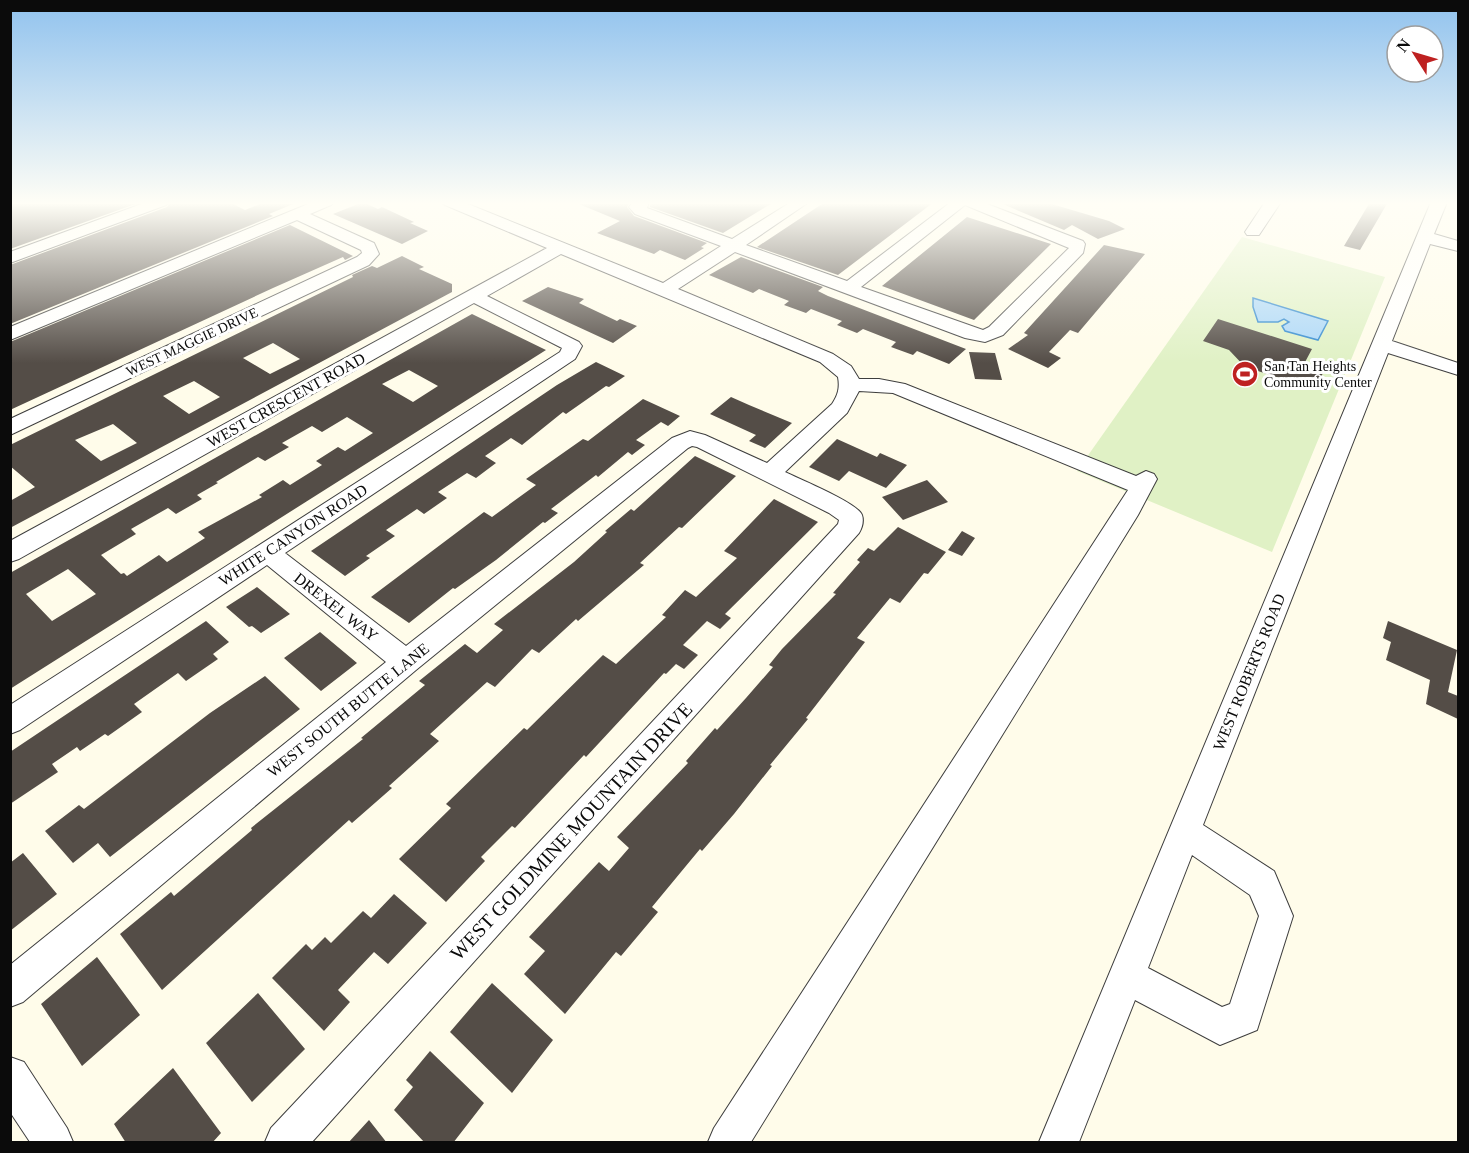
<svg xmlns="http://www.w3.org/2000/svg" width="1469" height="1153" viewBox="0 0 1469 1153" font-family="Georgia,serif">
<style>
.pitch{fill:#e0f1c5}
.water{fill:#add8f8;stroke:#328ad0;stroke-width:1.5}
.building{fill:#544d47;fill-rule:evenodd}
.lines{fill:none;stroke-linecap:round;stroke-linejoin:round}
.minor-casing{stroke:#3e3e3e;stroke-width:2}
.minor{fill:#fff;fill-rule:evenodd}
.labels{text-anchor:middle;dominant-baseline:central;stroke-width:6;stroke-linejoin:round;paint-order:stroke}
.far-street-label{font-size:14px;fill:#0b0b0b;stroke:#fff}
.far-poi-label{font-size:14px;fill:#0b0b0b;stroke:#fff;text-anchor:start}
.street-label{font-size:16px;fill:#0b0b0b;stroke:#fff}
.near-street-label{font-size:20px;fill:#0b0b0b;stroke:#fff}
</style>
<rect width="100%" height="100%" fill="#fffcea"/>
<path class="pitch" d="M1242,237L1385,277L1272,552L1077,471Z"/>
<path class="water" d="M1253,298L1328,321L1318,340L1285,331L1282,326L1289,322L1284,319L1278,322H1258L1253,307Z"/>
<path class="building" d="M10,202H141L10,249Z
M171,202H229L245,210L265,202H298L269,214L273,216L10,324V265L167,207Z
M363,202L378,209L382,207L414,222L410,223L428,231L402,244L333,214Z
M574,202H630L627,207L634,216L707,243L701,247L704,248L685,260L660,250L654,254L597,233L620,221Z
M651,202H774L723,233L650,207Z
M825,202H934L838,275L757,247Z
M998,202H1045L1109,221L1125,229L1098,239L1072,225L1064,230Z
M1370,202H1388L1360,250L1344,246Z
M967,217L1051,244L974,320L882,286Z
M290,225L353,256L345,260L343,257L273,288L10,410V342Z
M1104,245L1145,254L1078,333L1070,330L1049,352L1061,358L1048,368L1008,349L1028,335L1024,333Z
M402,256L424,267L419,269L452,284V292L10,528V501L35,487L10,466V445L353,277L352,275L372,266L377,268ZM273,343L300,359L270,374L243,358ZM194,381L220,397L189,414L163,396ZM113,424L137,443L101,461L75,440Z
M741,257L823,287L818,291L828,296L966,349L949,364L917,351L913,355L891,347L896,342L863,329L857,333L837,325L842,321L811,309L806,313L784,305L789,301L759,289L753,293L709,275Z
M548,287L584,299L579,303L617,321L620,319L637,326L613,343L522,301Z
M472,314L546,350L10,689V573ZM409,370L438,386L413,402L382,384ZM347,417L373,433L345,451L338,447L316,461L322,465L290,485L283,480L259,495L262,497L198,532L205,538L167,562L159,555L127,576L124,573L121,574L101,555L136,534L131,529L168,508L176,514L202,499L197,495L218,483L216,482L258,457L265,461L289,447L282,443L312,426L322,432ZM68,569L96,594L52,621L26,594Z
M1218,319L1312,349L1304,364L1324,371L1317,385L1297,378L1294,383L1252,369H1247L1229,350L1203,341Z
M969,352L995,353L1002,380L975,379Z
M596,362L625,376L609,387L606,386L566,414L563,412L522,445L511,438L485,456L496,463L476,478L467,473L438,492L447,498L424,514L417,509L386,530L395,536L366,556L370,558L345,576L311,551L557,385Z
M731,397L749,405L792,423L765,448L749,441L756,435L710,414Z
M643,399L680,416L668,426L661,422L636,440L645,445L632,455L628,452L598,477L596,475L551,509L558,513L545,523L543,522L496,560L455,589L453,588L409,623L371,597L484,512L492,517L536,485L526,479L583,439L588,441Z
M837,439L877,457L880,453L907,465L886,488L849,471L839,481L809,467Z
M695,456L736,476L682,528L679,527L640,563L644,565L578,621L576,619L539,653L532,649L495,687L487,682L430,734L439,741L389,786L392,788L352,823L349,820L162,990L120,934L171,892L174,896L252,830L251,828L363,739L361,738L425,685L419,681L465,644L477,653L503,630L494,624L574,562L607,532L605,531L631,509L634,511Z
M927,480L948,502L903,520L882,497Z
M774,499L818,522L725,614L731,618L720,629L707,621L683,645L698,655L684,669L676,664L666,674L664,673L586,757L584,755L515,828L512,826L481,857L485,861L446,902L399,859L451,808L446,804L524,728L527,730L603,655L616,664L666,617L662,615L685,590L696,597L737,558L724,551Z
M898,527L946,552L928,574L924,573L900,603L890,598L857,638L865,642L806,718L808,719L770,765L772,766L734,814L702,851L700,849L652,907L658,912L621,956L616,952L565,1014L524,974L545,951L529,937L599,862L609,871L629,848L617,837L688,763L686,761L715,728L717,730L746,698L773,667L769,665L782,649L836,594L833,593L860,562L857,560L868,548L874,551Z
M962,531L975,538L962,556L948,550Z
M257,587L290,614L261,633L252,626L249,627L226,607Z
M206,621L229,642L213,654L218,659L186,681L178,673L134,704L142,712L108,736L105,734L80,751L77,747L52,764L58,772L10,804V752Z
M1388,621L1457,650L1448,692L1458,696V719L1426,704L1430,680L1386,660L1391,642L1383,638Z
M320,632L357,663L321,691L284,658Z
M265,676L300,709L110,857L98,843L73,863L45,831L79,805L84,809L210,713Z
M23,853L57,894L10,931V863Z
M394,894L427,923L388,964L374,952L338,990L350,1002L324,1031L272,978L306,944L312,950L325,937L331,943L363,911L371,918Z
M97,957L140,1015L82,1066L41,1004Z
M492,983L553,1040L512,1093L450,1032Z
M258,993L305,1049L252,1102L206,1043Z
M430,1051L484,1103L453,1143H425L394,1110L413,1087L406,1080Z
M173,1068L221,1133L212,1143H126L114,1124Z
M369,1120L387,1143H348Z"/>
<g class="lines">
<defs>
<path id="minor" d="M147,202H169L166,205L10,263V252Z
M313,202H334L331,205L310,214L374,243L379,254L369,265L10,435V419L357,257L362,253L361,250L297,220L10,340V327Z
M442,202H463L663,283L721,246L635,214L629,207L633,202H649L647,208L732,239L791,202H809L746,245L847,281L951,202H982L1083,241L1085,244L1083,253L1003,335L985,342L965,338L735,252L678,289L833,354L851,366L859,379H879L905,384L1136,476L1146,471L1154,474L1157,479L1138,515L751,1142H708L714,1128L1128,490L893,393L859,391L847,413L785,472C799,479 858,503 862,515C864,521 862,528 859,533L312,1142H265L271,1128L838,524L839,520L829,513L697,447L692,446L688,448L416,670L23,1002L10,1007V965L386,662L267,565L20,730L10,734V705L560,352L562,348L474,303L19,559L10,562V541L547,248L445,205ZM965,205L1069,248L989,327L983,330L861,287ZM561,254L820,362L838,377C840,388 838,395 832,404L767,463L705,435L690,431L672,438L406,646L285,553L575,359L582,346L579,342L487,296Z
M1265,202H1281L1259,235H1247L1245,232Z
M1431,202H1447L1434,234L1458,241V251L1430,244L1392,341L1458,363V375L1388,353L1203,825L1274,871L1293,916L1257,1030L1220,1045L1135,1000L1079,1142H1039ZM1192,855L1250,895L1259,916L1230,1004L1222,1007L1148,968Z
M10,1057L24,1062L67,1128L73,1142H30L10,1112Z"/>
</defs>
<use href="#minor" class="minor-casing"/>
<use href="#minor" class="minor"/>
</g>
<linearGradient id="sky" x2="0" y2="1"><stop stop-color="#90c2ee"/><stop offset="0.56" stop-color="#fffef6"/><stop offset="1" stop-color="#fffef6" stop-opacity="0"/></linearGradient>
<rect width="1469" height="363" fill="url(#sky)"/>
<defs>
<symbol id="stadium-disc" viewBox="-11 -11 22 22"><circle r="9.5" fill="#be2121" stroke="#fff"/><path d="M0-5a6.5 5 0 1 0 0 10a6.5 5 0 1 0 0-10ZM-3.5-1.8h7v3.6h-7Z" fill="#fff"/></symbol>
</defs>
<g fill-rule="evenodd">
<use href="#stadium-disc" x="1230" y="359" width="30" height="30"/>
</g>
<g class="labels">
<g class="far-street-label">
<text transform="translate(192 342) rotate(-25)">WEST MAGGIE DRIVE</text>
</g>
<g class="far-poi-label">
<text x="1264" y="366">San Tan Heights<tspan x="1264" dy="16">Community Center</tspan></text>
</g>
<g class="street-label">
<text transform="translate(286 400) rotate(-29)">WEST CRESCENT ROAD</text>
<text transform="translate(293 535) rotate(-33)">WHITE CANYON ROAD</text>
<text transform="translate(336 607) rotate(38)">DREXEL WAY</text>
<text transform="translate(1249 672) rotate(-68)">WEST ROBERTS ROAD</text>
<text transform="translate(348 710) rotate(-39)">WEST SOUTH BUTTE LANE</text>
</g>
<g class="near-street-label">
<text transform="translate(571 831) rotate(-47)">WEST GOLDMINE MOUNTAIN DRIVE</text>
</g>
</g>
<rect width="1469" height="1153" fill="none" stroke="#0b0b0b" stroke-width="24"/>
<g transform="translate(1415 54) rotate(307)"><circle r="28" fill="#ffffff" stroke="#9d9d9d" stroke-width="1.5"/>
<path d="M0-4.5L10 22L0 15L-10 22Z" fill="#be2121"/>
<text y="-9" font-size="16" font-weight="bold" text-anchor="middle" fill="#0b0b0b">N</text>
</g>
</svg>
